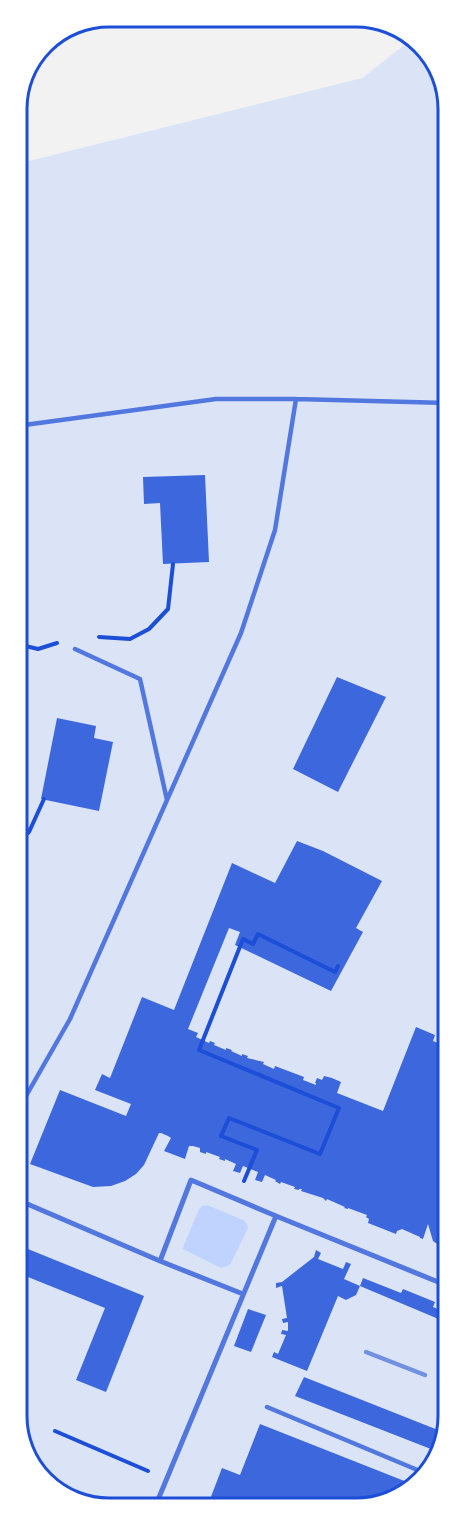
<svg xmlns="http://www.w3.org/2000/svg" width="465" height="1525" viewBox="0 0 465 1525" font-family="Commissioner,sans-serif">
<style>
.green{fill:#dbe4f7}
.water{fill:#bfd3fe}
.building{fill:#3d67dc}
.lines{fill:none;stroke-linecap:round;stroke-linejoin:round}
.path{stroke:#1d4ed8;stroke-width:4}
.service{stroke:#5277de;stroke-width:4.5}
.pedestrian{stroke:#5277de;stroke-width:5}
.rail{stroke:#7290e2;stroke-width:4.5}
.rim{fill:none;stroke:#1d4ed8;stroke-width:3}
</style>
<rect width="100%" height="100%" fill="#f2f2f2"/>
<path class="green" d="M412,39L422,44L447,91L448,1422L426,1477L374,1507H91L43,1481L18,1434L17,164L362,78Z"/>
<path class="water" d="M207,1205L243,1220L247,1224L248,1228L230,1265L221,1268L183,1249L184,1245L199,1209L202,1206Z"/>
<path class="building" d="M205,475L209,562L163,564L160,503L144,504L143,477Z
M337,677L386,697L338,792L293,769Z
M57,718L96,726L94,738L113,742L99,811L41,799Z
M297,841L323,851L382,881L356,928L363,932L331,991L235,945L240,932L229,928L188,1029L198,1033L196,1037L209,1043L210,1041L215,1043L214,1045L226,1050V1048L232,1050L231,1051L242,1056V1054L248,1056L247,1058L264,1062L263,1064L274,1069L275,1066L304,1077L303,1080L316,1085V1083H315L317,1078L322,1080L324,1076L332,1078L341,1082L337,1093L383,1111L416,1027L435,1035L433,1041L448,1047V1249L440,1246L433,1241L428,1224L423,1239L420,1238V1237L402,1229L397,1231L396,1234L368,1223L369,1219L366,1217L367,1215L348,1208V1209L344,1208L345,1207L327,1199L326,1201L323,1198L301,1191L302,1189H299V1190L294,1189L295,1187L281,1182L280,1184L275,1181L276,1180L265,1175L262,1182L255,1180L258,1172L243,1166L240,1173L233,1171L236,1164L225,1159V1161L219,1159L220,1157L206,1152V1154L200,1152V1148L193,1146H189L185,1159L164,1151L171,1138L168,1136L161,1133H159L144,1165L136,1174L125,1181L111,1186L93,1187L30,1164L60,1090L126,1116L131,1104L95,1090L102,1074L110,1078L142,997L174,1010L232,863L275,883Z
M18,1245L144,1296L106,1392L76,1380L105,1308L18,1273Z
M316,1250L321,1253L318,1259L343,1269L346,1262L351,1264L344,1279L360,1286L356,1295L346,1300L338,1296L307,1371L272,1357L274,1352L278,1354L286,1335L281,1334L282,1330L288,1331V1322L283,1323L282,1319L287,1318L282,1286L276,1288V1283L282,1282L314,1257Z
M363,1278L401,1293L403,1289L435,1302L433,1307L448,1313V1323L360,1286Z
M248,1309L266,1315L251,1352L234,1346Z
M304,1377L438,1430L448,1404V1422L436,1451L295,1396Z
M260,1424L412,1484L374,1507H207L222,1468L240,1475Z"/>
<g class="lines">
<path class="path" d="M99,637L130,639L149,629L168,609L173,564
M17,644L38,649L57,643
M18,842L29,832L44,799
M244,1181L257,1150L221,1136L229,1118L320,1154L339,1108L199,1050L243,939L253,944L258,934L335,972L338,966
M55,1431L148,1471"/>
<path class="service" d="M17,426L216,399H296L447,403
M75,649L140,679L167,800
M18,1110L70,1019L241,633L275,530L296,399
M267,1407L427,1474"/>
<path class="pedestrian" d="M18,1200L160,1261
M276,1216L448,1286
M155,1507L276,1216L191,1180L160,1261L243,1294"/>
<path class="rail" d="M366,1352L425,1375"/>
</g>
<path d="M0 0H465V1525H0ZM109 27H356A82 82 0 0 1 438 109V1416A82 82 0 0 1 356 1498H109A82 82 0 0 1 27 1416V109A82 82 0 0 1 109 27Z" fill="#fff" fill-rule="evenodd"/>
<path class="rim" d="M109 27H356A82 82 0 0 1 438 109V1416A82 82 0 0 1 356 1498H109A82 82 0 0 1 27 1416V109A82 82 0 0 1 109 27Z"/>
</svg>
